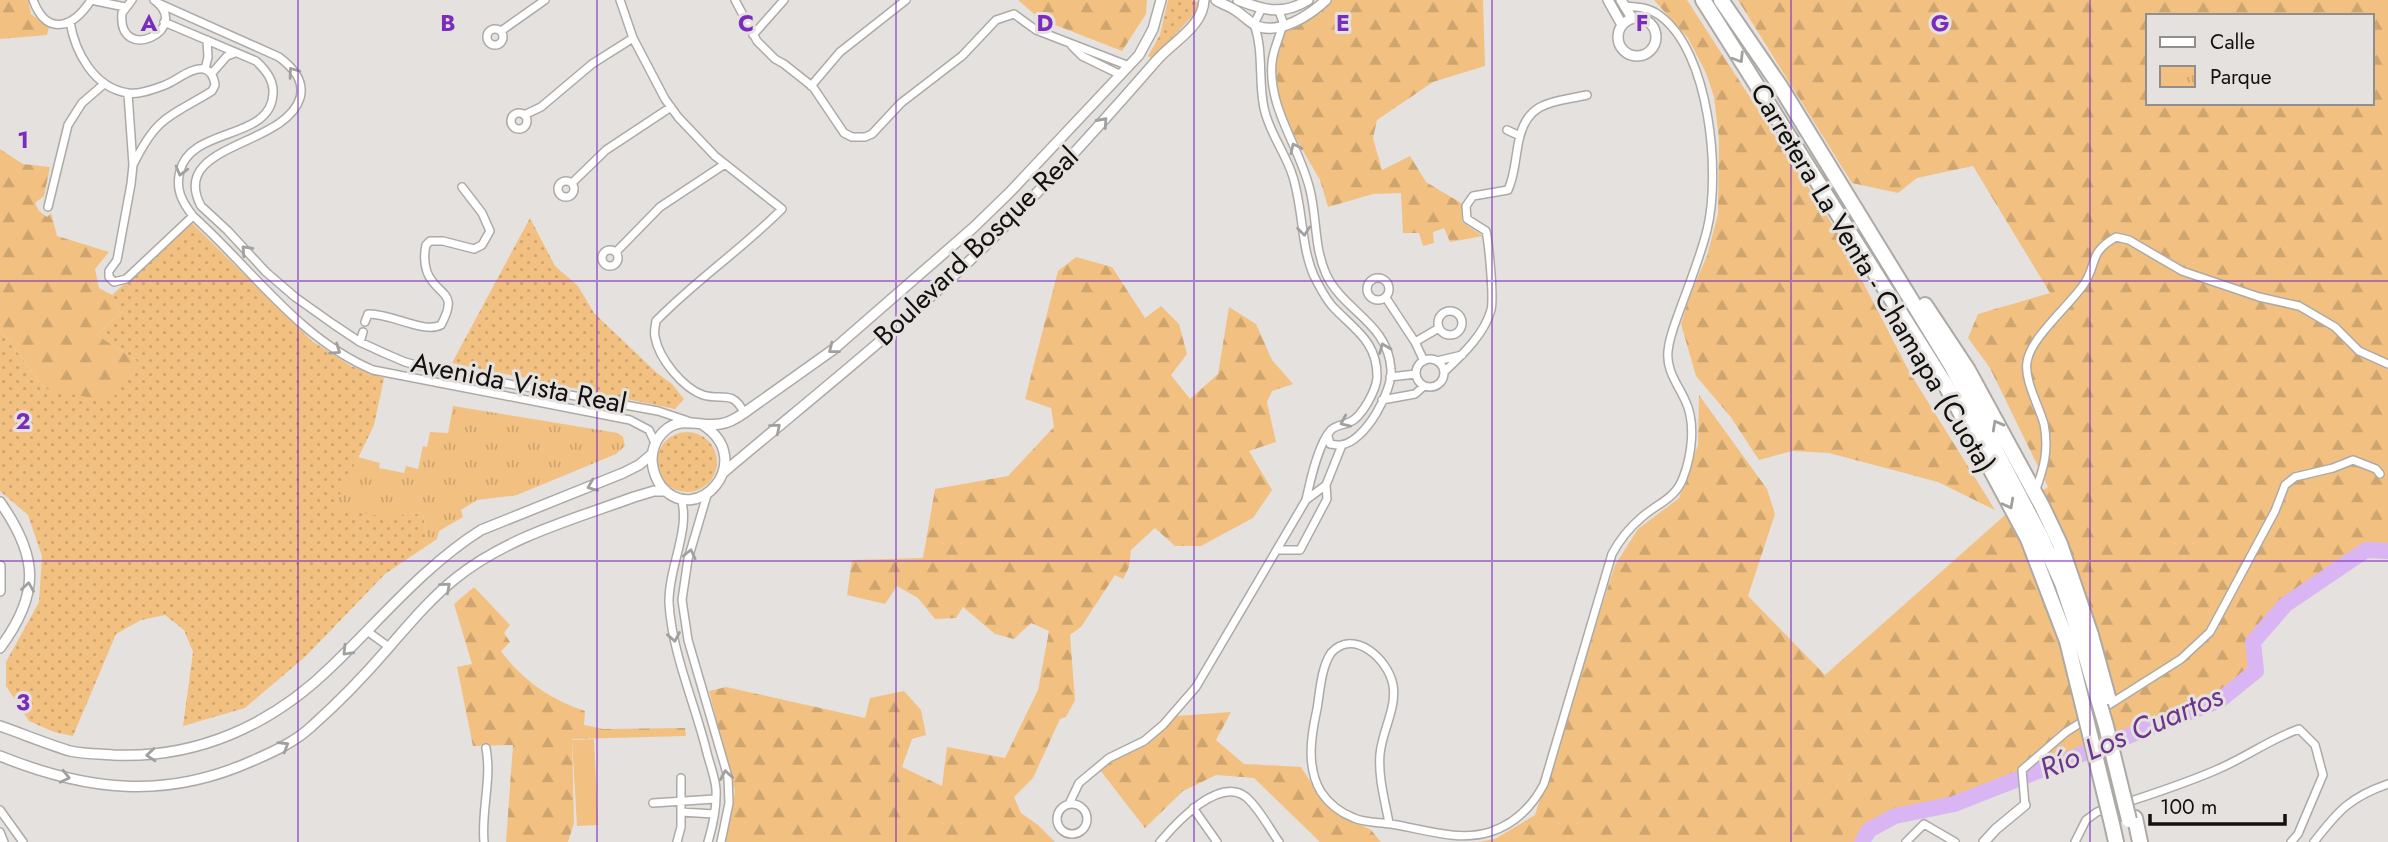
<svg xmlns="http://www.w3.org/2000/svg" width="2388" height="842" viewBox="0 0 2388 842" font-family="Jost,sans-serif">
<style>
.grass{fill:url(#grass-dots)}
.forest{fill:url(#forest-firs);fill-rule:evenodd}
.park{fill:url(#park-tufts)}
.pitch{fill:#f2c182}
.lines{fill:none;stroke-linecap:round;stroke-linejoin:round}
.river{stroke:#dab5f4;stroke-width:16}
.minor-casing{stroke:#adaaa6;stroke-width:10}
.tertiary-casing{stroke:#adaaa6;stroke-width:12}
.motorway-casing{stroke:#adaaa6;stroke-width:18}
.minor{stroke:#fff;stroke-width:7}
.tertiary{stroke:#fff;stroke-width:9}
.motorway{stroke:#fff;stroke-width:14}
.motorway-bridge-casing{stroke:#adaaa6;stroke-width:18;stroke-linecap:butt}
.motorway-bridge{stroke:#fff;stroke-width:14}
.oneway{stroke:#a0a09f}
.grid{fill:none;stroke:#7b2cbf;stroke-width:2;stroke-opacity:0.55}
.labels{text-anchor:middle;dominant-baseline:central;stroke-width:6;stroke-linejoin:round;paint-order:stroke}
.street-label{font-size:28px;fill:#12110f;stroke:#e5e1de}
.water-label{font-size:30px;font-style:italic;fill:#6d348e;stroke:#e5e1de}
.grid-label{font-size:23px;text-anchor:middle;font-weight:bold;fill:#7b2cbf;stroke:#e5e1de;stroke-width:6;stroke-linejoin:round;paint-order:stroke}
</style>
<defs>
<pattern id="grass-dots" width="8" height="8" patternUnits="userSpaceOnUse" patternTransform="scale(1.75)"><rect width="8" height="8" fill="#f2c182"/><path d="M2 2h.1M6 6h.1" fill="none" stroke="#cea56f" stroke-width="1.8" stroke-linecap="round"/></pattern>
<pattern id="forest-firs" width="22" height="20" patternUnits="userSpaceOnUse" patternTransform="scale(1.75)"><rect width="22" height="20" fill="#f2c182"/><path d="M5 1l3.5 6h-7zM16 11l3.5 6h-7z" fill="#cea56f"/></pattern>
<pattern id="park-tufts" width="24" height="20" patternUnits="userSpaceOnUse" patternTransform="scale(1.75)"><rect width="24" height="20" fill="#f2c182"/><path d="M3 7l-1-3M5 7V3M7 7l1-3M15 17l-1-3M17 17v-4M19 17l1-3" fill="none" stroke="#cea56f"/></pattern>
</defs>
<rect width="100%" height="100%" fill="#e5e1de"/>
<path class="grass" d="M1168,0H1191L1200,3L1196,12L1153,59L1148,56L1160,35Z
M530,218L555,266L578,286L594,313L657,373L672,384L684,399L675,409L452,363Z
M192,223L312,341L351,366L384,378L374,425L334,508L423,514L428,545L385,574L306,656L245,708L183,726L193,652L184,630L165,615L141,620L116,634L73,736L54,732L29,721L6,686V662L39,602L42,556L28,515L0,491V329L45,389L137,361L97,335L121,313L112,295Z
M657 462a30 30 0 1 1 60 0a30 30 0 1 1-60 0Z"/>
<path class="forest" d="M0,0H28L31,14L49,27L47,35L0,39Z
M1018,0H1147L1146,14L1122,51L1040,19Z
M1330,0H1483L1485,66L1433,82L1377,120L1373,138L1382,170L1410,156L1426,182L1461,203L1462,222L1483,236L1450,242L1444,228L1433,232L1434,243L1423,246L1419,233H1403L1401,193L1373,194L1328,207L1320,180L1295,137L1280,103L1275,64L1285,30L1321,13Z
M1654,0H1687L1836,230L1910,373L1995,510L1938,482L1829,453L1792,451L1759,460L1730,416L1696,376L1681,324L1690,295L1707,256L1718,214L1719,139L1714,97L1706,73L1688,38Z
M1738,0H2388V551L2366,550L2285,605L2254,642L2256,671L2220,700L1954,804L1895,816L1869,830L1862,842H1477L1495,839L1535,815L1615,565L1638,529L1679,498L1698,445L1699,395L1767,489L1775,514L1748,596L1825,675L2004,516L2048,487L1990,368L1968,338L1978,314L2050,293L1973,166L1917,178L1898,193L1852,183ZM2148,16H2372V103H2148Z
M0,149L23,164L50,167L44,196L35,203L39,211L47,217L51,213L57,236L109,252L95,269L99,288L112,295L121,313L97,335L137,361L117,395L92,398L45,389L0,329Z
M1076,257L1112,267L1145,318L1161,306L1179,324L1187,354L1171,375L1190,399L1218,374L1229,307L1256,324L1272,360L1293,384L1272,391L1267,402L1276,442L1249,451L1272,490L1253,518L1201,546H1175L1155,528L1131,550L1129,567L1123,579L1115,575L1081,627L1070,635L1075,700L1066,717L1060,719L1033,778L1014,797L1021,813L1038,825L1055,842H725L735,792L709,691L726,687L865,718L870,698L904,691L921,710L926,735L912,739L902,767L942,786L947,747L1005,758L1038,690L1049,631L1031,623L1014,639L995,634L963,607L956,618L935,619L918,598L897,586L885,604L847,595L852,560L923,558L935,489L1008,476L1054,427L1051,408L1025,399L1058,271Z
M474,587L510,625L504,633L510,642L501,651C522,680 551,700 585,711L584,725L603,729L685,728L686,736L572,739L574,823L568,842H506L513,745L473,746L457,667L472,664L454,604Z
M1231,712L1216,740L1244,764L1301,767L1326,806L1371,830L1381,842H1320L1254,778L1216,775L1183,791L1145,828L1100,770L1116,759L1144,745L1177,716Z"/>
<path class="park" d="M453,406L618,433L623,437L625,446L616,454L517,495L477,500L461,510L463,517L439,531L437,539L428,545L423,514L407,513L398,519L333,508L358,457L380,463L379,468L404,473L406,466L418,469L423,446L427,447L430,432L448,433Z"/>
<path class="pitch" d="M594,739L598,825L577,826L572,740Z"/>
<g class="lines">
<path class="river" d="M1862,842L1869,830L1895,816L1954,804L2220,700L2256,671L2253,642L2285,605L2366,550L2388,551"/>
<defs>
<path id="minor" d="M33,0C47,37 73,28 91,0
M91,0L125,7
M132,0L122,13C117,66 194,29 154,0
M620,0L633,38L665,99L678,117L715,156L782,209C742,249 695,281 656,321C655,326 654,333 655,337C659,359 683,388 703,395C722,401 733,389 744,413
M735,0L757,41L775,59L784,64L813,87L844,133L852,137H865L872,134L901,103L962,56L996,20L1014,14L1036,30L1129,66
M158,3L279,57C292,67 305,80 300,98C285,147 168,144 201,206L227,230L266,272L295,297L333,324L360,342L384,353L405,362L438,371L658,411L688,421
M1279,11L1283,22C1281,36 1273,48 1272,63C1268,109 1300,147 1310,190C1317,218 1314,247 1326,274C1343,311 1388,323 1391,369C1393,391 1365,442 1341,445C1337,446 1334,444 1330,444L1328,436
M70,22C75,52 94,88 128,93C139,95 154,89 165,85C176,81 191,67 204,69C212,71 214,78 215,85L212,91C168,118 157,116 133,165
M164,22L256,61C265,69 274,80 273,93C272,141 191,126 180,171C175,189 182,202 193,216C251,268 299,339 373,370L630,420L649,430L655,443
M487 37a8 8 0 1 1 16 0a8 8 0 1 1-16 0Z
M501,31L545,0
M753,35L784,0
M1072,46L1082,56L1121,75
M205,69L208,57L207,40
M212,73L227,56L235,53
M811,86L840,52L906,0
M128,94L133,165L131,184L117,260L109,271V277L114,282L126,279L193,216
M511 121a8 8 0 1 1 16 0a8 8 0 1 1-16 0Z
M524,115L541,107L592,64L633,38
M1520,136C1529,100 1556,102 1587,95
M558 189a8 8 0 1 1 16 0a8 8 0 1 1-16 0Z
M572,183L606,150L671,107
M48,207L68,125L82,103L104,84
M602 258a8 8 0 1 1 16 0a8 8 0 1 1-16 0Z
M616,252L660,207L725,164
M1367 289a11 11 0 1 1 22 0a11 11 0 1 1-22 0Z
M1386,298L1415,342L1424,361
M1438 323a12 12 0 1 1 24 0a12 12 0 1 1-24 0Z
M365,322L368,314C391,313 424,334 441,325C460,290 437,297 427,272C424,263 424,254 426,245L430,241H443L474,249L482,245L490,231L482,213L462,187
M360,342L363,332
M1415,342L1439,328
M1416 373a14 14 0 1 1 28 0a14 14 0 1 1-28 0Z
M1437,361L1462,355
M1444,372C1462,355 1484,335 1491,310C1494,298 1489,245 1486,231L1467,219L1466,206L1473,196L1508,190C1516,173 1515,154 1520,136L1507,130
M1390,377L1416,374
M1382,400L1415,394L1424,386
M2035,492C2044,468 2049,450 2044,424C2039,406 2024,380 2027,362C2030,338 2070,305 2084,284C2098,263 2088,253 2116,237L2129,240L2182,271L2259,297L2299,306L2335,327L2359,351L2388,364
M707,495L688,559L682,600L688,640L728,777L729,803L721,842
M681,498C691,530 668,568 669,603C672,654 695,703 707,753C710,765 715,777 716,789C717,807 713,825 708,842
M1306,500L1326,485L1342,445
M1278,550H1300L1327,499L1326,485
M367,631L389,647
M653,803L715,799
M1057 819a15 15 0 1 1 30 0a15 15 0 1 1-30 0Z
M1069,804L1079,783L1109,758L1144,741L1163,725L1196,687L1306,500C1310,482 1318,444 1331,430C1336,425 1344,425 1350,422C1362,417 1376,390 1377,378C1378,342 1355,330 1334,308C1326,300 1319,286 1314,276C1301,247 1303,209 1293,177C1286,153 1269,133 1264,108C1258,80 1264,52 1254,24L1261,10
M2025,805L2022,770L2066,732L2181,659L2210,632L2275,511L2285,485L2295,477L2333,468L2353,460L2376,469L2380,474
M1193,808L1217,842
M0,810L23,842
M681,812L714,814
M1389,823C1385,801 1378,777 1380,754C1382,731 1397,708 1393,685C1388,659 1354,628 1331,653C1321,668 1320,691 1317,709C1311,736 1306,767 1321,792C1329,804 1341,813 1354,818C1366,823 1378,822 1391,824C1423,829 1458,842 1490,832C1515,824 1532,807 1544,784L1612,554C1620,539 1629,528 1642,517C1657,504 1676,498 1683,478C1692,455 1696,422 1685,400C1677,383 1666,370 1668,351C1669,339 1674,326 1678,315C1688,287 1700,258 1707,230C1721,174 1710,51 1659,15C1648,7 1637,7 1624,6
M0,832L4,842
M484,842C481,810 492,780 486,748
M677,842L681,827V778
M1160,842C1176,823 1219,776 1246,797C1259,808 1269,828 1279,842
M1906,842L1924,824L1955,842
M2075,842L2086,820L2097,812C2137,799 2177,787 2216,770C2245,758 2270,739 2299,729L2315,745L2323,775L2298,834L2291,842
M2314,842C2338,811 2350,797 2388,784"/>
<path id="tertiary" d="M1216,0C1222,4 1229,6 1235,10C1243,15 1249,22 1257,26C1280,35 1310,15 1326,0
M1238,0C1263,10 1283,16 1308,0
M1608,0L1622,25
M1621,0L1632,18
M1618 37a19 19 0 1 1 38 0a19 19 0 1 1-38 0Z
M703,425C758,461 696,529 661,486C655,478 653,471 652,461C652,448 657,436 668,428C684,417 702,427 720,424C729,423 737,418 744,413L834,349L974,227L1010,192L1139,55L1153,29L1161,0
M724,472C814,396 908,322 991,240C1049,182 1103,122 1156,61C1172,42 1203,27 1204,0
M0,502C38,556 41,593 0,648
M0,566V591
M0,726C23,734 47,744 70,751C83,754 99,754 113,755C197,759 272,725 332,666C380,620 424,566 481,530L623,473L639,465L652,454
M0,756C87,791 165,800 252,761C273,752 295,742 312,726C339,702 366,674 390,646C411,622 431,598 456,578C507,537 574,519 634,497L654,491H666
M1984,842L1996,829L2025,805"/>
<path id="motorway" d="M1703,0L1945,384L2028,539L2067,641
M1721,0L1780,86L1951,365L2040,535L2062,583L2080,637
M1925,305L1968,370L2042,506L2060,544L2091,635
M2135,818L2140,842
M2112,824L2116,842"/>
</defs>
<use href="#minor" class="minor-casing"/>
<use href="#tertiary" class="tertiary-casing"/>
<use href="#motorway" class="motorway-casing"/>
<use href="#minor" class="minor"/>
<use href="#tertiary" class="tertiary"/>
<use href="#motorway" class="motorway"/>
<defs>
<path id="motorway-bridge" d="M2091,635L2108,697
M2080,637L2106,726L2129,820
M2067,641L2112,824"/>
</defs>
<use href="#motorway-bridge" class="motorway-bridge-casing"/>
<use href="#motorway-bridge" class="motorway-bridge"/>
</g>
<defs><path id="oneway-chevron" d="M-2-3.5L2.5 0L-2 3.5" fill="none" stroke-width="1.6" stroke-linecap="round" stroke-linejoin="round" transform="scale(1.75)"/></defs>
<g class="oneway">
<use href="#oneway-chevron" transform="translate(1739 58) rotate(58)"/>
<use href="#oneway-chevron" transform="translate(293 72) rotate(-126)"/>
<use href="#oneway-chevron" transform="translate(1103 122) rotate(-48)"/>
<use href="#oneway-chevron" transform="translate(1295 148) rotate(-116)"/>
<use href="#oneway-chevron" transform="translate(181 171) rotate(105)"/>
<use href="#oneway-chevron" transform="translate(1304 231) rotate(84)"/>
<use href="#oneway-chevron" transform="translate(246 250) rotate(-133)"/>
<use href="#oneway-chevron" transform="translate(1384 348) rotate(-112)"/>
<use href="#oneway-chevron" transform="translate(833 349) rotate(142)"/>
<use href="#oneway-chevron" transform="translate(336 350) rotate(34)"/>
<use href="#oneway-chevron" transform="translate(1345 422) rotate(156)"/>
<use href="#oneway-chevron" transform="translate(1997 425) rotate(-119)"/>
<use href="#oneway-chevron" transform="translate(776 428) rotate(-40)"/>
<use href="#oneway-chevron" transform="translate(592 486) rotate(158)"/>
<use href="#oneway-chevron" transform="translate(2009 504) rotate(62)"/>
<use href="#oneway-chevron" transform="translate(690 554) rotate(-77)"/>
<use href="#oneway-chevron" transform="translate(28 587) rotate(-81)"/>
<use href="#oneway-chevron" transform="translate(446 587) rotate(-41)"/>
<use href="#oneway-chevron" transform="translate(674 637) rotate(80)"/>
<use href="#oneway-chevron" transform="translate(347 651) rotate(134)"/>
<use href="#oneway-chevron" transform="translate(284 746) rotate(-31)"/>
<use href="#oneway-chevron" transform="translate(151 755) rotate(175)"/>
<use href="#oneway-chevron" transform="translate(726 775) rotate(-100)"/>
<use href="#oneway-chevron" transform="translate(65 777) rotate(13)"/>
</g>
<path class="grid" d="M298,0V842M597,0V842M896,0V842M1194,0V842M1492,0V842M1791,0V842M2090,0V842M0,281H2388M0,561H2388"/>
<g class="labels">
<g class="street-label">
<text transform="translate(976 246) rotate(-44)">Boulevard Bosque Real</text>
<text transform="translate(1873 278) rotate(59)">Carretera La Venta - Chamapa (Cuota)</text>
<text transform="translate(519 383) rotate(11)">Avenida Vista Real</text>
</g>
<g class="water-label">
<text transform="translate(2131 732) rotate(-23)">Río Los Cuartos</text>
</g>
</g>
<g class="grid-label">
<text x="149" y="31">A</text>
<text x="448" y="31">B</text>
<text x="746" y="31">C</text>
<text x="1045" y="31">D</text>
<text x="1343" y="31">E</text>
<text x="1642" y="31">F</text>
<text x="1940" y="31">G</text>
<text x="23" y="148">1</text>
<text x="23" y="429">2</text>
<text x="23" y="710">3</text>
</g>
<rect x="2146" y="14" width="228" height="91" fill="#e5e1de" stroke="#918e8b" stroke-width="2"/>
<rect x="2160" y="37" width="35" height="10" fill="#ffffff" stroke="#918e8b" stroke-width="2"/>
<text x="2210" y="49" font-size="21" fill="#12110f">Calle</text>
<rect x="2160" y="66" width="35" height="21" fill="url(#park-tufts)" stroke="#918e8b" stroke-width="2"/>
<text x="2210" y="84" font-size="21" fill="#12110f">Parque</text>
<path d="M2150 814v10h135v-10" fill="none" stroke="#12110f" stroke-width="3.5"/>
<text x="2160" y="814" font-size="21" fill="#12110f" stroke="#e5e1de" stroke-width="5" paint-order="stroke">100 m</text>
</svg>
